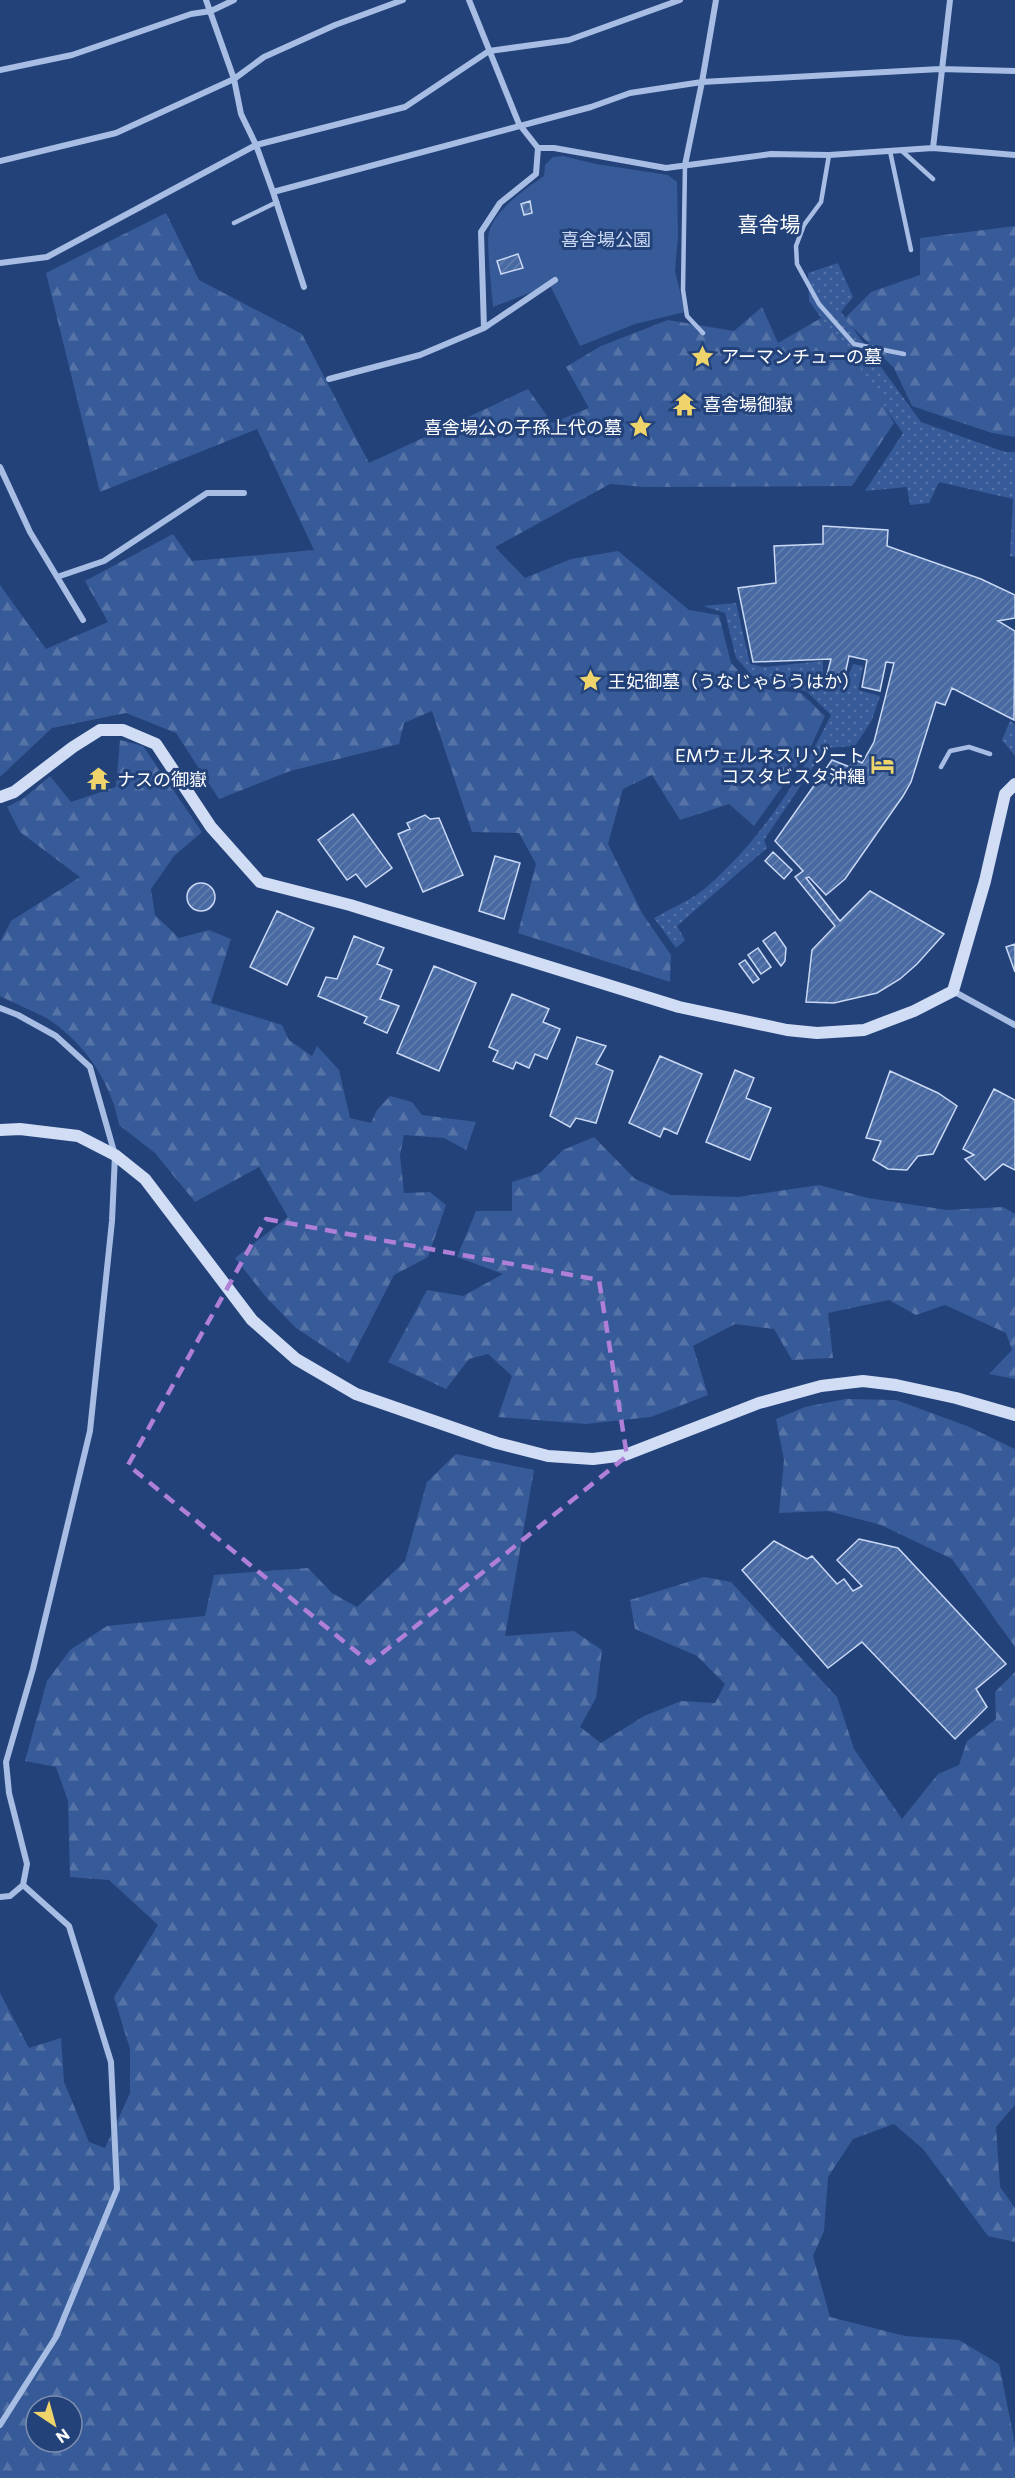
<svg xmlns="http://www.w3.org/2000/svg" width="1015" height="2478" viewBox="0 0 1015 2478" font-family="Commissioner,'Noto Sans JP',sans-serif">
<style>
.grass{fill:url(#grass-dots)}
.forest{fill:url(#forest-firs);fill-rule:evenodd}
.green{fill:#375a98}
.building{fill:url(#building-hatch);stroke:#cad9f4;stroke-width:1.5}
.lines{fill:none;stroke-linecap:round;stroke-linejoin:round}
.lane{stroke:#a7bde4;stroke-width:4.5}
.street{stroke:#a7bde4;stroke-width:6}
.secondary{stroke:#d0ddf4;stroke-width:12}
.marked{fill:none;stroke:#b080d9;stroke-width:4.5;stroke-dasharray:12 8;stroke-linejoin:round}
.labels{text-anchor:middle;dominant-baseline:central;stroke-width:6;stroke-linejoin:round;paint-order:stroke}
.park-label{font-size:18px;fill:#cad9f4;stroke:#24427a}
.poi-label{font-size:18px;fill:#fff;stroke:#24427a;text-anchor:start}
.quarter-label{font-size:21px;fill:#fff;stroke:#24427a}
</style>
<defs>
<pattern id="grass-dots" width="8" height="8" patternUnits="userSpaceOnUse" patternTransform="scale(1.5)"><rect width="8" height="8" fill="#375a98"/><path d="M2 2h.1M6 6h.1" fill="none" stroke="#5573a7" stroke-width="1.8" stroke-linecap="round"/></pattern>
<pattern id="forest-firs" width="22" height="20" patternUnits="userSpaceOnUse" patternTransform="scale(1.5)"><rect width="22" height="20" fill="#375a98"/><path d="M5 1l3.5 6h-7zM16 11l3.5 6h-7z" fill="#5573a7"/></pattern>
<pattern id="building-hatch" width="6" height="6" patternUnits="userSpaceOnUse" patternTransform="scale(1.5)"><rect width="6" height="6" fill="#4869a1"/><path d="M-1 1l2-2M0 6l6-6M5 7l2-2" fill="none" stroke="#6380af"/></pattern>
</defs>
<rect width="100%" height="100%" fill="#24427a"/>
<path class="grass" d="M838,263L853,297L841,312L921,422L1005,452H1015V557L1010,556L1013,499L939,482L929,503L910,505L907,487L865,491L903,433L809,301L808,273Z
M736,603L750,664L764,667L823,661V680L846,682L853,664L863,666L858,690L880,696L872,720L855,746L826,748L764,840L767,848L677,926L685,940L676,948L654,918C672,908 694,899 709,885C761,839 801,777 831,715L806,691L756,680L736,658L725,613L703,606Z
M1010,721L1015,724V756L1002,740Z"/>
<path class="forest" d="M166,213L199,280L302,334L369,463L528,389L552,423L589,408L566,367L601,346L668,320L734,331L762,307L778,343L821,318L864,372L894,423L852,486L644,487L610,484L495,547L525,578L571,559L618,551L689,610L719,615L731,663L755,688L801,693L825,716L810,748L754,826L729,804L680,820L652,775L623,789L608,844L642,913L671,955L670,982L518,933L536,864L519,833L472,832L432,711L404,723L399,744L290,771L219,799L176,733L126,713L52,728L0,777V585L46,649L108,622L85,581L173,534L192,561L314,550L257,429L100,492L46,273Z
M1015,226V437L992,433L912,406L894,368L844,319L871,292L920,275V238Z
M120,740L143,746L202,832L174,856L151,889L155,915L179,938L209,930L231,939L211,1003L282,1025L289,1040L312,1056L317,1046L339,1070L350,1118L371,1123L377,1110L390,1096L412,1102L422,1115L476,1122L466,1150L444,1138L404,1135L400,1155L404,1193L430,1192L446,1205L428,1257L394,1275L349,1363L296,1328L265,1296L235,1258L288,1217L259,1167L195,1202L155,1153L119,1125C112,1085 87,1047 54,1023C38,1012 17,1005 0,996V942L11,921L80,877L20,832L7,807L24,798L50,776L71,802L116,787Z
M594,1137L635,1179L671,1195L738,1197L819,1185L868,1198L947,1210L1003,1207L1015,1214V1379L989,1374L1012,1350L1006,1333L945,1305L916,1315L889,1300L828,1313L833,1358L792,1360L774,1329L735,1324L693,1346L708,1395L651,1417L586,1424L498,1417L512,1376L488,1354L469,1359L446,1389L388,1362L427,1290L463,1296L503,1274L457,1257L476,1211H512V1182L540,1173L563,1150Z
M846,1399L896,1400L967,1426L1015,1449V1647L952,1559L881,1525L828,1511L779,1513L784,1460L776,1419L805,1407Z
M456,1454L534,1470L505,1636L574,1631L602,1650L596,1698L580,1727L601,1743L644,1716L681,1701L715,1703L725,1684L697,1656L635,1629L630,1600L704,1577L731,1582L837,1697L854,1749L902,1819L938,1774L959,1765L967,1741L996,1719L995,1692L1015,1672V2105L996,2127L1000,2187L1015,2208V2242L988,2236L923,2149L894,2124L853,2139L828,2177L824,2231L813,2256L830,2317L905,2336L959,2340L999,2364L1015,2444V2478H0V1993L29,2048L61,2038L64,2082L89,2142L105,2148L130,2093V2049L114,1997L158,1925L109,1880L70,1877L68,1801L56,1767L25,1761L47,1681L70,1650L107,1626L205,1616L214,1575L308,1568L332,1593L357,1607L405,1561L427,1482ZM36,2406H72V2442H36Z"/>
<path class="green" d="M563,156L596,164L668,175L677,182L678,236L675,271L685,312L635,324L580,346L550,285L493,307C492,293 486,241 489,232C495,210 526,188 544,176L545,165L553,157Z"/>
<path class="building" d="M530,201L532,213L524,215L521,204Z
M518,254L523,268L501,274L497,261Z
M823,526L888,530L887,546L981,579L1015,595V618L998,621L1015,631L1014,720L952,688L945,705L936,702L911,782L903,796L845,879L826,895L809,877L806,878L840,921L870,891L944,934L917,964L900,979L877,993L834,1003L806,1002L812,950L835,926L795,877L803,871L775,841L832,760L850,767L854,759L862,763L874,742L894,663L886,662L880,691L862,687L867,660L849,656L844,679L827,675L831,659L753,662L738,588L776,583L774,546L823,544Z
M353,814L392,868L366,887L356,874L347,880L318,840Z
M425,815L430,819L439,818L463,875L423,892L398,834L410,829L407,823Z
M773,852L792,870L784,879L765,861Z
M495,856L520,863L504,919L479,911Z
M187 897a14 14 0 1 1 28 0a14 14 0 1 1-28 0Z
M277,911L314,928L287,985L250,967Z
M775,932L786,948L785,961L781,966L763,941Z
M354,936L384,948L377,964L392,970L380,999L399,1006L387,1033L364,1023L367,1017L318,996L326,977L337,979Z
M1015,944V972L1006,947Z
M758,948L771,967L761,974L748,955Z
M745,960L759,979L753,983L739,964Z
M434,966L476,983L439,1071L397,1053Z
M512,994L549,1009L543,1022L560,1029L547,1059L535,1054L529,1068L516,1062L513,1069L493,1061L498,1051L489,1047Z
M577,1037L606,1046L596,1064L613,1071L596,1123L576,1118L570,1127L550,1116Z
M660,1056L702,1074L677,1134L664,1128L660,1137L629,1123Z
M735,1070L754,1078L746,1098L771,1108L750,1160L706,1142Z
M890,1071L938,1093L957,1106L933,1154L918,1156L907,1170L888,1169L873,1160L881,1141L866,1138Z
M994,1089L1015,1100V1170L1003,1164L985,1180L965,1159L974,1155L963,1149Z
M859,1539L898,1548L1006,1664L976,1689L987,1707L955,1739L862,1642L828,1668L742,1570L774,1541L807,1559L812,1556L837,1584L844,1579L853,1591L862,1586L837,1560Z"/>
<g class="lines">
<path class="lane" d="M890,151L911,250
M902,151L933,179
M829,155L821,202L804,225L796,246L797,264L819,304L854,344L904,354
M685,165L683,290L687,316L703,333
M234,223L277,202
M941,767L950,751L969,747L990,754"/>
<path class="street" d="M206,0L234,79L241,114L256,145L273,192L591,107L630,93L702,82L940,69L1015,71
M469,0L519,124L538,148L536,174L500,203L481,232L484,328L555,280
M0,70L72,55L191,14L211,11L234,0
M538,148H554L666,168L771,154L829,155L933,148L1015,155
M933,148L950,0
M0,161L116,133L234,79L264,57L335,25L403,0
M685,165L702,82L716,0
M273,192L304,287
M0,263L47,257L256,145L405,107L489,51L569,40L680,0
M329,379L420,355L484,328
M0,467L30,532L83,620
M57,577L104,561L207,493H244
M953,991L1015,1025
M0,1008L18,1015L56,1036L90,1067L115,1155L112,1221L90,1431L33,1669L6,1762L9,1793L27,1864L23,1885L10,1896L0,1897
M0,2425L56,2337L117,2189L111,2062L69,1926L23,1885"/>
<path class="secondary" d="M0,797L14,792L73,747L100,730H123L156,744L211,827L260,882L350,905L679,1007L787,1030L817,1033L864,1030L914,1011L953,991L985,881L1005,794L1015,784
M0,1130L20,1129L78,1136L115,1155L145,1179L252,1320L296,1359L356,1394L497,1443L548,1456L593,1459L625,1455L759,1403L821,1386L863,1381L896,1385L956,1398L1015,1415"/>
</g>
<path class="marked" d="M266,1219L599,1280L627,1456L370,1663L128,1465Z"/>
<defs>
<symbol id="sight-bare" viewBox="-9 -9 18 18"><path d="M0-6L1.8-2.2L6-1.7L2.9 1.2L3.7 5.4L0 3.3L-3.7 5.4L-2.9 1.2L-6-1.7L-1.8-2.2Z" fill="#efd46b" stroke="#24427a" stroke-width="2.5" paint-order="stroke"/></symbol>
<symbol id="temple-bare" viewBox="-9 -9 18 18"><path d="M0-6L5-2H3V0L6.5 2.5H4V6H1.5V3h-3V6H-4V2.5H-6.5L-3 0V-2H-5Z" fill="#efd46b" stroke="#24427a" stroke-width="2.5" paint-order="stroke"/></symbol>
<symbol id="hotel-bare" viewBox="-9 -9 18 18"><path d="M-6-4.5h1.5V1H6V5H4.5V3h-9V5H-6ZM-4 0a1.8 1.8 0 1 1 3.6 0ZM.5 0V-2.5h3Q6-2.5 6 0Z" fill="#efd46b" stroke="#24427a" stroke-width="2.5" paint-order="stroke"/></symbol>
</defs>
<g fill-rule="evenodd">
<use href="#sight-bare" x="686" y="340" width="33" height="33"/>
<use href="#temple-bare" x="668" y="388" width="33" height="33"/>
<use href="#sight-bare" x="624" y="410" width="33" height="33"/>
<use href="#sight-bare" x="574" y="664" width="33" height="33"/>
<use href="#hotel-bare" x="866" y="748" width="33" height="33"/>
<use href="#temple-bare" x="82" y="762" width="33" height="33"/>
</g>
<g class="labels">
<g class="park-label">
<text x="606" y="239">喜舎場公園</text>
</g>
<g class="poi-label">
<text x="721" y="356">アーマンチューの墓</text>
<text x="703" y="404">喜舎場御嶽</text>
<text x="622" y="427" text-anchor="end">喜舎場公の子孫上代の墓</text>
<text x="608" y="681">王妃御墓（うなじゃらうはか）</text>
<text x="865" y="755" text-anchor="end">EMウェルネスリゾート<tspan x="865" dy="21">コスタビスタ沖縄</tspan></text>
<text x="117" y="779">ナスの御嶽</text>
</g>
<g class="quarter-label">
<text x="769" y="223">喜舎場</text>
</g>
</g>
<g transform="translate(54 2424) rotate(144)"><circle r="28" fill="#24427a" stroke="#7c8eaf" stroke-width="1.5"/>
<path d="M0-4.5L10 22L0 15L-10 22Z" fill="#efd46b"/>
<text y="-9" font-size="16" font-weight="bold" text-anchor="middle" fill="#ffffff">N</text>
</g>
</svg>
